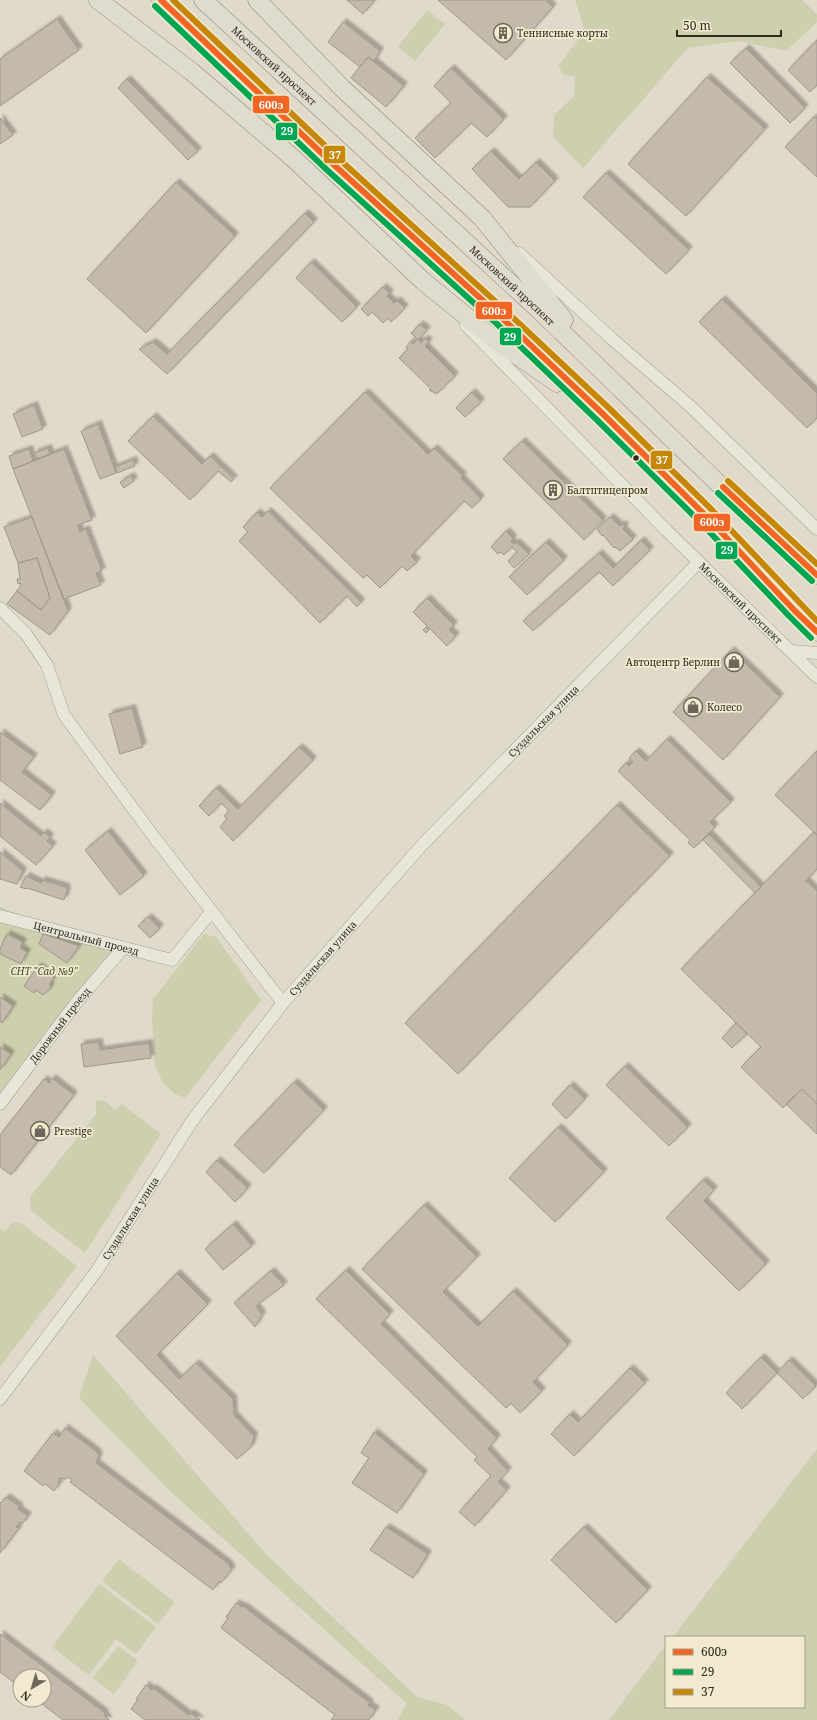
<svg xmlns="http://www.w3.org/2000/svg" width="817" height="1720" viewBox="0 0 817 1720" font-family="'Noto Serif',serif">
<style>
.green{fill:#cdcfae}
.building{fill:#c3baac;stroke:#a0968a;filter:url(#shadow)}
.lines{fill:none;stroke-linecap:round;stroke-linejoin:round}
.street-casing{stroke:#a59f94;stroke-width:13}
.primary-casing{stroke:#8b857a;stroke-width:19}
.street{stroke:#e8e5db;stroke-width:12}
.primary{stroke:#dfdbcd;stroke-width:18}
.bus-1-casing{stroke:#f1ead0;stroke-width:9}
.bus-2-casing{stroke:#f1ead0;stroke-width:9}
.bus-3-casing{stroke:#f1ead0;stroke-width:9}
.bus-1{stroke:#f26522;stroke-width:6}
.bus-2{stroke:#00a651;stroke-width:6}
.bus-3{stroke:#c68607;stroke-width:6}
.bus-dot{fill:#32281d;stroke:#f1ead0;stroke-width:1.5}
.labels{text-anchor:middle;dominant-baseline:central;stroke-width:3.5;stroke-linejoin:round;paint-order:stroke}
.poi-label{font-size:10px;fill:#32281d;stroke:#f1ead0;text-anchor:start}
.street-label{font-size:10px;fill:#32281d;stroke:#f1ead0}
.park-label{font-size:10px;font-style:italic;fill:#414c26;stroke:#f1ead0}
.line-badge{stroke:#f1ead0;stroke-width:1.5}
.badge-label{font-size:11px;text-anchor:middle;font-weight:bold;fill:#fff}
</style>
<defs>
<filter id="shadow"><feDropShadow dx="3.5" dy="-3.5" stdDeviation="1" flood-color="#0004"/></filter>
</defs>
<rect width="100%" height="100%" fill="#e0daca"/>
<path class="green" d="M575,0H802L817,14V22L786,51L739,41L688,48L583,168L553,137L554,115L574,96L575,76L564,75L558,66L585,31Z
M427,10L445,24L415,61L398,47Z
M0,907L114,950L0,1103Z
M204,934L216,937L261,1000L185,1098L175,1094L163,1083L155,1066L152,1019L153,999Z
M104,1100L115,1110L122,1104L161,1134L85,1253L31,1211L30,1197L96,1114V1101Z
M13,1222L21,1223L77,1266L0,1367V1228L5,1232Z
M93,1355L266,1554L417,1697L447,1705L466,1720H397L407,1704L170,1491L79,1398Z
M817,1449V1720H609L666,1645V1707H804V1637H673Z
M119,1559L175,1602L158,1624L102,1581Z
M99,1584L156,1627L136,1654L116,1639L89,1675L52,1647Z
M118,1646L138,1661L114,1694L93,1678Z"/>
<path class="building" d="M347,0H375L363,14Z
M438,0H545L553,7L506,60Z
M57,19L79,50L0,106V59Z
M343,22L380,51L374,61L368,57L360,67L328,42Z
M817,40V85L810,92L788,70Z
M746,48L805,108L790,123L730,63Z
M368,57L404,86L386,107L351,78Z
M451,68L504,119L487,137L471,123L435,158L415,138L451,103L434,86Z
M707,77L765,129L686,216L628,164Z
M127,79L198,151L188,160L118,88Z
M814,117L817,119V177L785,147Z
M0,118L13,135L0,144Z
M491,151L519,179L536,162L555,181L530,207H508L472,169Z
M606,173L689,250L666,274L583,197Z
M176,182L235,236L146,333L87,279Z
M305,213L314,222L167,374L139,349L153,342L167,354Z
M311,262L357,307L342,322L296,278Z
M383,287L390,293L387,296L394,303L397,300L405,308L391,322L388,318L383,323L372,312L368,316L361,309Z
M722,299L817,393V418L807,428L699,322Z
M420,324L427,330L418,340L411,333Z
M425,338L429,342L425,346L455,376L437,394L429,390L431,389L399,358L408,349L406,347L411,341L413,344L418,339L421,343Z
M365,392L428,454L434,448L463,476L461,478L481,499L472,508L464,501L411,556L417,562L407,571L402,566L380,588L367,575L363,578L270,488Z
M472,392L481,402L465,417L456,408Z
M34,405L43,429L22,437L13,414Z
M153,416L202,464L210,456L234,479L231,482L218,471L190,500L128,441Z
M98,424L116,473L100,479L81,431Z
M522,441L603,520L584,540L503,459Z
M48,448L50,454L37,459L34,453Z
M29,449L33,461L13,469L9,456Z
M64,449L92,520L78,525L80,532L86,529L102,571L96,573L101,585L64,599L13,469Z
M133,460L135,466L117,473L115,467Z
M131,476L134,481L124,488L120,482Z
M268,511L361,602L357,607L347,596L320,623L239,541L248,532L243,527L257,512L262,517Z
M32,517L68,611L50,635L7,604L17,591L41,610L50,598L37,558L18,563L4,527Z
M610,517L620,526L622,524L625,526L623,529L633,539L620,551L615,547L614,548L603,535L602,536L597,529Z
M506,531L513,538L511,541L514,544L516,542L529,554L514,568L508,561L517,552L512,547L504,555L500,552L498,554L491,547Z
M641,540L650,550L613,586L599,572L533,631L523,621L599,553L613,568Z
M546,542L564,560L527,595L509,577Z
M37,558L50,598L41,610L17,591L21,585V583L18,584L17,579H20L18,563Z
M427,598L454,625L449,630L456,636L447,646L413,612Z
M426,627L429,630L426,633L423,630Z
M731,650L780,697L723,760L673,712Z
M132,708L143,747L120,754L109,714Z
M0,732L34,757L22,772L52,795L40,810L0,780Z
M667,739L731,802L710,822L715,827L694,848L688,843L690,840L618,771L626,763L629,766L633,762L629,758L636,751L646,761Z
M299,747L313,760L233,841L220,827L227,819L224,816L229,811L221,803L209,816L199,806L216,788L238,809Z
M817,751V835L775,795Z
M0,803L41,836L44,832L50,837L47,841L53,846L36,865L0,836Z
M617,805L670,856L458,1074L405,1023Z
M108,831L144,876L120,895L85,850Z
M814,832L817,835V869L806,881L817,891V1104L802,1089L783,1108L741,1067L761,1047L681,969Z
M709,834L761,887L755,893L703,840Z
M0,852L23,871L17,884L0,879Z
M26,876L41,883L42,880L66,887L67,891L64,900L27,888L26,889L20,887Z
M148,917L160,928L150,938L138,926Z
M7,934L23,942L20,948L27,952L21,964L0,954V949Z
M43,934L79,946L67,963L39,944Z
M38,966L54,978L50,983V989L43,995L36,990L34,993L24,986Z
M0,997L13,1006L2,1023L0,1021Z
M736,1023L747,1034L732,1048L722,1038Z
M99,1042L100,1050L149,1043L151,1058L84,1067L81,1044Z
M0,1047L11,1054L0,1070Z
M625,1066L688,1127L669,1146L606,1085Z
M52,1078L74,1095L11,1175L0,1167V1135L44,1079L49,1083Z
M294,1082L324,1110L264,1173L234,1145Z
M570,1085L585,1099L566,1119L552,1104Z
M802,1089L817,1104V1134L786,1104Z
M558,1127L604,1172L555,1222L509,1178Z
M217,1160L248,1188L235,1202L206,1172Z
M703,1180L714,1190L704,1201L766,1264L739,1291L666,1218Z
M424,1205L477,1257L443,1292L478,1326L513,1291L568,1345L533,1382L542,1391L520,1413L511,1403L506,1408L362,1269Z
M233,1224L252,1246L223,1270L205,1249Z
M346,1270L390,1314L381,1324L497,1438L488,1449L508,1471L498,1482L507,1490L475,1526L459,1512L491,1476L474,1460L477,1457L316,1299Z
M271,1271L284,1285L256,1306L262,1315L255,1327L234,1303Z
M177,1273L208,1304L157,1355L179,1379L196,1363L233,1399L234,1415L254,1436L251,1447L237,1459L116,1336Z
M761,1357L777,1373L742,1409L726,1393Z
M789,1360L816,1386L803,1399L777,1373Z
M630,1368L645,1383L574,1456L551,1434L570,1414L578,1422Z
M65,1428L97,1452L99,1456L96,1463L230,1565L229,1566L232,1569L221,1583L219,1581L213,1590L70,1482L72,1480L68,1477L66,1479L60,1478L58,1482L60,1483L54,1491L45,1484L43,1486L24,1471L53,1433L59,1437Z
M374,1432L424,1474L397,1513L352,1483L369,1458L361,1453Z
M6,1497L20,1507L18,1509L28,1516L22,1524L20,1522L16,1527L19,1528L0,1553V1502H2Z
M386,1527L428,1554L413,1578L370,1550Z
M584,1527L648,1590L616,1623L551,1560Z
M236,1603L242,1607L243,1606L370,1703L368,1705L376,1710L369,1719L370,1720H331L335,1715L221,1628L228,1618L226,1617Z
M0,1634L105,1713L104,1715L109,1720H63L37,1700H44V1676H20V1687L0,1672Z
M146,1685L152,1690L153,1688L189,1715L191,1713L200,1720H145L131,1709L138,1700L136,1699Z"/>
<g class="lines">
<defs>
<g id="street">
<path d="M519,253L612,339L690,406L817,529"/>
<path id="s1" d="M466,325L666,530L817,677"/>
<path d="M0,608L26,634L47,665L64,715L154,837L283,1003"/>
<path d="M791,651L817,653"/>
<path id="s2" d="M0,916L172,960L211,912"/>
<path id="s3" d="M0,1104L76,1003L123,948"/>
<path id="s4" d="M0,1399L96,1272L192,1121L283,1003L423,844L699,562"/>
</g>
<g id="primary">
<path d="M98,0L192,72L294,159L423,281L499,343L557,383"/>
<path d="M161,0L333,164L502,318L604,415L706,516L795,611L817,632"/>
<path id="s5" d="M203,0L538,309L752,516L817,575"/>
<path d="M257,0L342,88L482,218L564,320"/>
</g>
</defs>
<use href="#street" class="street-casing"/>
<use href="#primary" class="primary-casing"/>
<use href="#street" class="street"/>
<use href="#primary" class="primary"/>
<defs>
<path id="bus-1" d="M161,0L333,164L502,318L604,415L706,516L795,611L817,632
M723,487L817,575"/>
<path id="bus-2" d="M155,6L327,170L497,324L598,421L700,522L789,616L811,638
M718,493L812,581"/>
<path id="bus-3" d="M173,0L338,158L507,312L610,409L712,510L817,621
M728,481L817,564"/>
</defs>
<use href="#bus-1" class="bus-1-casing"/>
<use href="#bus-2" class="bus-2-casing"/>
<use href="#bus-3" class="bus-3-casing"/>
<use href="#bus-1" class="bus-1"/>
<use href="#bus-2" class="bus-2"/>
<use href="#bus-3" class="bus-3"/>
</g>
<defs>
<symbol id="building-ring" viewBox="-11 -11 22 22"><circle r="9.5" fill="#f1ead0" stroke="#6f665a" stroke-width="1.5"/><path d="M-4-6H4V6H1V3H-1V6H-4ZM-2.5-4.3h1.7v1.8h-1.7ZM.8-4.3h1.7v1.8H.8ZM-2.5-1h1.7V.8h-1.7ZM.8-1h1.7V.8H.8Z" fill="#6f665a"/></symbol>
<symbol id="shop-ring" viewBox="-11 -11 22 22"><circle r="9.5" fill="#f1ead0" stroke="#6f665a" stroke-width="1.5"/><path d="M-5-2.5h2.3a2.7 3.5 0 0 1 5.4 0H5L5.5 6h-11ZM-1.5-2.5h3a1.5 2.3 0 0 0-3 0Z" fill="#6f665a"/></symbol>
</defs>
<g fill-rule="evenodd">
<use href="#building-ring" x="492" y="22" width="22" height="22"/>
<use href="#building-ring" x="542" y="479" width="22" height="22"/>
<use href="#shop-ring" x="723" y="651" width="22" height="22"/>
<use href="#shop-ring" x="682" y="696" width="22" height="22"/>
<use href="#shop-ring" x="29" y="1120" width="22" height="22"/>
</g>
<circle class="bus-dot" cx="636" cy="458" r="3.5"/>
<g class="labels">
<g class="poi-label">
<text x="517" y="33">Теннисные корты</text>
<text x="567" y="490">Балтптицепром</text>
<text x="720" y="662" text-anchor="end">Автоцентр Берлин</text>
<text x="707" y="707">Колесо</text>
<text x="54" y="1131">Prestige</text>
</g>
<g class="street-label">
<text stroke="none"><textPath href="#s5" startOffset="97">Московский проспект</textPath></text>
<text stroke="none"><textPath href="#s5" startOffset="421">Московский проспект</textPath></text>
<text stroke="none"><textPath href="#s1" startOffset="391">Московский проспект</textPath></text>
<text stroke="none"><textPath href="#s4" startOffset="871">Суздальская улица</textPath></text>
<text stroke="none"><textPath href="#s2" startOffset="89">Центральный проезд</textPath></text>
<text stroke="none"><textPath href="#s4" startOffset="547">Суздальская улица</textPath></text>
<text stroke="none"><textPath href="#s3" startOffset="99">Дорожный проезд</textPath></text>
<text stroke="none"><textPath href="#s4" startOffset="223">Суздальская улица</textPath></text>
</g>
<g class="park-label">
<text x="44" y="971">СНТ "Сад №9"</text>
</g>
</g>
<g class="line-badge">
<rect x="252" y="95" width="38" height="19" rx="4" fill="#f26522"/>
<rect x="275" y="122" width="23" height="19" rx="4" fill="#00a651"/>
<rect x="323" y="145" width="23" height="19" rx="4" fill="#c68607"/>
<rect x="475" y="301" width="38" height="19" rx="4" fill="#f26522"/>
<rect x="499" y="327" width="23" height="19" rx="4" fill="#00a651"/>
<rect x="650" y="450" width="23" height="20" rx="4" fill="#c68607"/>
<rect x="693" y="513" width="38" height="19" rx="4" fill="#f26522"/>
<rect x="715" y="541" width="23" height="19" rx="4" fill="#00a651"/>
</g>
<g class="badge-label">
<text x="271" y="109">600э</text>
<text x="287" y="135">29</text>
<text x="335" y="159">37</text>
<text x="494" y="315">600э</text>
<text x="510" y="341">29</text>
<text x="662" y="464">37</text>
<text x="712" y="526">600э</text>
<text x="727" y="554">29</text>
</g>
<rect x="665" y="1636" width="140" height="72" fill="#f1ead0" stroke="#a59c88"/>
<rect x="673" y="1649" width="20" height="6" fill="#f26522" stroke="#a59c88"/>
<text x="701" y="1656" font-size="12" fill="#32281d">600э</text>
<rect x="673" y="1669" width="20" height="6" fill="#00a651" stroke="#a59c88"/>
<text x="701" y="1676" font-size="12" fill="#32281d">29</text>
<rect x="673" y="1689" width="20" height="6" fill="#c68607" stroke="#a59c88"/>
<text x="701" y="1696" font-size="12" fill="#32281d">37</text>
<g transform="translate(32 1688) rotate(218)"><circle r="19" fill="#f1ead0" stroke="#a59c88"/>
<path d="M0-3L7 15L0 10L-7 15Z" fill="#6f665a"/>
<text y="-6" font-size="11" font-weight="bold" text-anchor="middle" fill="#32281d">N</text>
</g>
<path d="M677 30v6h104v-6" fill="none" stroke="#32281d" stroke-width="2"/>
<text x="683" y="30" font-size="12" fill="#32281d" stroke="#f1ead0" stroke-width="3" paint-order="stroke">50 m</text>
</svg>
